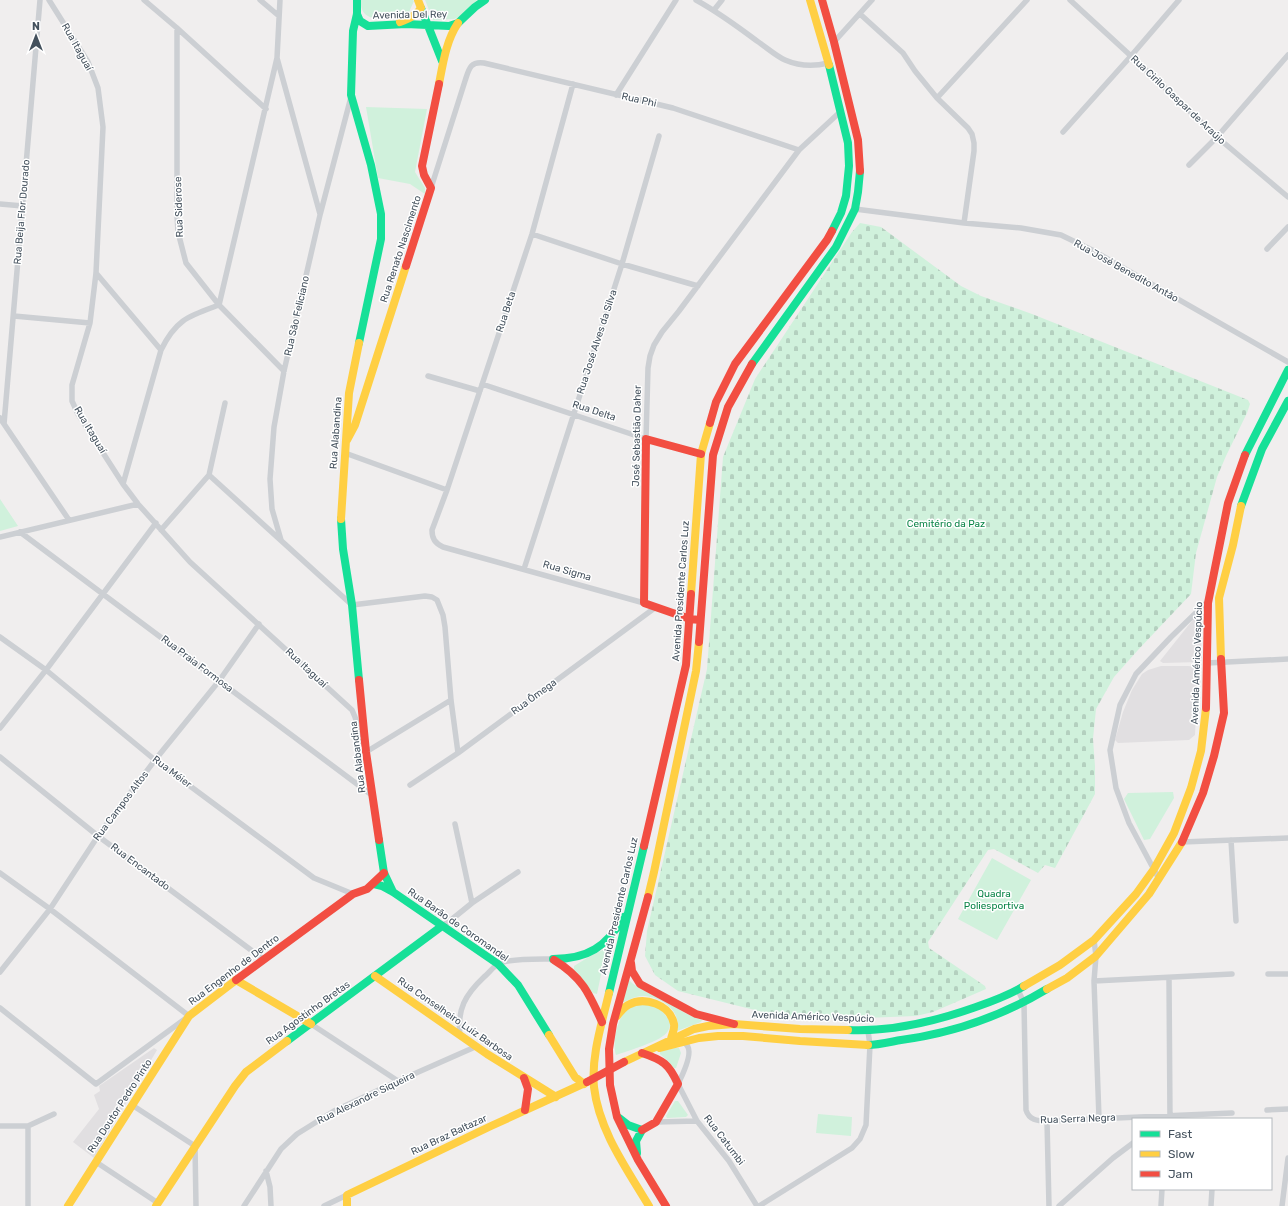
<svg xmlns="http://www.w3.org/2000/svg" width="1288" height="1206" viewBox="0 0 1288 1206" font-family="Rubik,sans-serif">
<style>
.education{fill:#e1dfe1}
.cemetery{fill:url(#cemetery-stones)}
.park{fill:#d0f1dc}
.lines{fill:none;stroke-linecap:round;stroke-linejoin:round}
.street{stroke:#cccfd3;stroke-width:5.5}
.fast{stroke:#16e098;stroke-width:8}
.slow{stroke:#ffcf43;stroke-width:8}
.jam{stroke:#f24e42;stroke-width:8}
.jam-bridge{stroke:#f24e42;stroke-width:8}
.labels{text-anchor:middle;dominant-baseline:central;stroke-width:3;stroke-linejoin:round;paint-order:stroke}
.street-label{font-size:10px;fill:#44515d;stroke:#fff}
.park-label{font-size:10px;fill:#0d864a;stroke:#fff}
</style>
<defs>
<pattern id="cemetery-stones" width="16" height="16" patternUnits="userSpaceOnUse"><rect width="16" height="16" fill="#d0f1dc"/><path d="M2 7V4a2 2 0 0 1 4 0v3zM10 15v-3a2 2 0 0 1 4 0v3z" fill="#b4d0bf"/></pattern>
</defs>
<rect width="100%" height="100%" fill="#f0eeee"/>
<path class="education" d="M1199,615L1202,658L1200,662L1163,663L1160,661L1195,617Z
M1161,666H1188L1198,667L1195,735L1189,740L1118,743L1115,740L1123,712L1132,690L1142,674L1148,670Z
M154,1048L157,1050L94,1158L73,1142L99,1109L94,1095L100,1091L99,1086Z"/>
<path class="cemetery" d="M860,223L881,227L961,286L981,296L1032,314L1248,400L1250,404L1247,413L1226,456L1217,477L1196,553L1191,594L1138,650L1114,677L1096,709L1093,739L1095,766V794L1055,868L1045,865L1038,873L994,849L988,850L928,942L929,948L985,986L986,989L933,1012L916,1016L839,1019L779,1016L678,991L655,975L645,956L647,931L707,669L723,457L755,379L852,232Z"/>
<path class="park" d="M361,0H413L414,1L409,12C394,17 359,28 361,0Z
M425,0H477L462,15L454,19L433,20Z
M366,107L427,109L415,172L425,188V194L410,184L378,178Z
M0,499L18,526L0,531Z
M1173,792L1174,798L1150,839L1144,840L1124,799L1128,793Z
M992,858L1031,880L997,940L958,919Z
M603,950H606L597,994L593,993L574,971V966L592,955Z
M629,980C638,990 652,993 664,1000C677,1008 688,1016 702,1020L701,1022L677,1031C677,1027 678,1023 677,1019C673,1003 650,993 636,997C632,998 628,1000 624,1002H622Z
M640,1004L658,1006L670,1021C670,1025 670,1028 668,1031C663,1041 627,1051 616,1055C612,1044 617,1019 626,1011C630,1007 635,1006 640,1004Z
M674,1048H679L681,1053L676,1068H674L668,1061L660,1054V1052L662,1051Z
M675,1101H678L688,1115L686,1117L667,1118L666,1116Z
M818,1114L852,1117L851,1136L816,1133Z"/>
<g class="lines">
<path class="street" d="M49,0L88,62L98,88L103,127L96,273L90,323L72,385V401L78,414L123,484L138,504L190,562L352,710L355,717L363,744
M144,0L177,28L266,109
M260,0L279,16
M280,0L277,58L320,214
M696,0C718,12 737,26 757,41C766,47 776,56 785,60C799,66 813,67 828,63
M1070,0L1131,56L1217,137L1288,197
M714,10L722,0
M860,14L903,53L915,71L937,98L968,128L972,134L974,143V151L964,223
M177,28V215L178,232L186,263L219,305L284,371
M834,42L872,0
M573,84L532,234L447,490L432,530C432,539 435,543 443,547L644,603
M616,95L676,0
M937,98L1027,0
M1063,132L1131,56L1179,0
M1189,165L1217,137L1288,55
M431,188L465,81C469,69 470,61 484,63L673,108L799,150
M0,204L23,206
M855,209L964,223L1021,228L1061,235L1092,250L1288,362
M532,234L622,264L698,286
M1267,249L1288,227
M96,273L161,350
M14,316L90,323
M428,376L480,391
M482,384L646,439L648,368L650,356L654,345L662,332L679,311L799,150L840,112
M0,418L69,520
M4,424L40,0
M345,453L447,490
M209,475L352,605L425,596L432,597L437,600L443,615L445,627L451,700L458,753
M123,484L161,350C176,319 189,316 219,305L277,58
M161,530L209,475L225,403
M20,532L373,796
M0,537L138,504
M281,540L272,509L270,479L274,427L284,371L320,215L351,97
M524,569L622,264L659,136
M0,637L46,670L155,760L314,878L353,894
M1207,663L1288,659
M0,728L46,670L156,523
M366,752L451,700
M0,757L98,836L263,959
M410,785L458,753L656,607
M455,824L472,903
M1231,840L1236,921
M1182,842L1288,838
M0,873L50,909L189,1016L96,1084L0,1008
M1159,879L1129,823L1116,788L1110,750L1120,705L1136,674L1171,637L1205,604L1208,603
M442,926L451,920L472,903L518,872
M1094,940L1096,956L1094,981L1099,1118
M0,972L50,909L98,836L155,760L219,681L259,624
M1268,974H1288
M1169,978L1170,1119
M1094,981L1232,974
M1018,990L1024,1003L1026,1110C1029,1120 1037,1121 1047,1121L1232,1113
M311,1024L398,1081
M460,1036C457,1009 465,995 484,977C489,973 493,967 498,964C508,958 540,959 553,959
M684,1041C685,1043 687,1045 688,1047C692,1055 682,1076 678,1084L697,1121L729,1161L757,1206
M132,1105L195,1146L196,1206
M1267,1110L1288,1109
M1047,1121L1049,1206
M656,1122L697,1121
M0,1126H28L54,1114
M28,1126V1206
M96,1162L158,1203
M266,1171L270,1187L271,1206
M244,1206L281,1149L297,1134L334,1111L398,1081L475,1047
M324,1206L347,1195
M759,1206L852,1148L860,1139L866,1125L870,1045L868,1031
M1059,1206L1113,1158L1133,1143
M1161,1206L1162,1189
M1211,1206L1212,1189
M1282,1206L1288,1158"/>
<path class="fast" d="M357,0V14L353,31L351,95L371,165L381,214V239L359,343
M421,8L442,61
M357,14L360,21L368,26L406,24L449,26L458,23L475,7L485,0
M829,65L848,143L849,166L846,196L841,213L832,231
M752,364L836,247L855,209L858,192L860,171
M1245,455L1288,370
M1241,506L1262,449L1288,401
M341,519L343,549L352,605L359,680
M379,840L384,873L393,892
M374,884L382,886L393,892L498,964L518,985L549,1035
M553,959C588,959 606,947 624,917
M609,993L644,846
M848,1030C890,1032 933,1022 973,1008C990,1002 1008,996 1024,986
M287,1041L442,926
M868,1045C878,1045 890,1042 901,1040C953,1033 1002,1016 1047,989
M619,1118L628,1125L642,1130L636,1141L637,1153"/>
<path class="slow" d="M810,0L829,65
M400,22C408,19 416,16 421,8L418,0
M439,84C443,63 446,41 458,23
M347,440L355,425L406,266
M341,519L349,393L359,343
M691,594L701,454L710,423
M1221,659L1219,598L1233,545L1241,506
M648,897L654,872L696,671L699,642
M375,976L487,1054L556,1097
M236,980L311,1024
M1024,986L1060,965L1094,940L1136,894L1154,869L1174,833L1191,788L1201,751L1206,708
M1047,989L1067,978L1096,956L1149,894L1182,842
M609,993C602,1023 591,1056 594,1087C599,1131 627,1169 649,1206
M617,1016C620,1012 623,1008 628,1005C644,996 670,1004 674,1024C675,1029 672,1034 671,1039
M549,1035L575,1077L584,1084
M660,1048L699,1038L718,1036H743L800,1041L868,1045
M624,1062L694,1029L708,1026L734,1024L800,1029L848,1030
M68,1206L189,1016L236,980
M156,1206L235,1086L246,1072L287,1041
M347,1206V1195L491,1126L587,1082"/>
<path class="jam" d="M822,0L834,42L858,140L860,171
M406,266L431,188L424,175L422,166L439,84
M710,423L716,402L735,364L827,240L832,231
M700,620L690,619L644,603L646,439L701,454
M699,642L713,455L728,407L752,364
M359,680L366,752L379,840
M1206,708L1208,603L1228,503L1245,455
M1182,842L1203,793L1214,756L1224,713L1221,659
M644,846L686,665L691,594
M648,897L613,1024L609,1049L610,1085L617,1117L638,1160L666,1206
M554,960C582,977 589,993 602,1022
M631,963L632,971L640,984L696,1014L734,1024
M236,980L353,894L367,889L384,873
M642,1053C663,1060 669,1064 678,1084L656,1122L642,1130
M524,1078L528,1089L525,1110"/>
<path class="jam-bridge" d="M587,1082L624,1062"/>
</g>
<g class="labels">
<g class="street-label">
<text transform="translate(410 15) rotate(-1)">Avenida Del Rey</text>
<text transform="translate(77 47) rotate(61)">Rua Itaguaí</text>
<text transform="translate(639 100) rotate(13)">Rua Phi</text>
<text transform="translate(1178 100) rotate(43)">Rua Cirilo Gaspar de Araújo</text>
<text transform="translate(179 207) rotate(-92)">Rua Siderose</text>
<text transform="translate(22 212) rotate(-85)">Rua Beija Flor Dourado</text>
<text transform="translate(401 249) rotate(-72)">Rua Renato Nascimento</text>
<text transform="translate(1126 271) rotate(29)">Rua José Benedito Antão</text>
<text transform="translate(506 312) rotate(-72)">Rua Beta</text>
<text transform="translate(297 316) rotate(-77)">Rua São Feliciano</text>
<text transform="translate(597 342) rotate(-72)">Rua José Alves da Silva</text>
<text transform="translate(594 411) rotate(18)">Rua Delta</text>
<text transform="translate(90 430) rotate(59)">Rua Itaguaí</text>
<text transform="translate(336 433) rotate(-86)">Rua Alabandina</text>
<text transform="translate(637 436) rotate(-89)">José Sebastião Daher</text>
<text transform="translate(567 571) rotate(16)">Rua Sigma</text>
<text transform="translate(681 591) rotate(-86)">Avenida Presidente Carlos Luz</text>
<text transform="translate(1197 663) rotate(-88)">Avenida Américo Vespúcio</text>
<text transform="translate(197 664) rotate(37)">Rua Praia Formosa</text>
<text transform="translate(306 668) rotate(43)">Rua Itaguaí</text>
<text transform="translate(534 697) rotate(-36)">Rua Ômega</text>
<text transform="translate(358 757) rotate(-97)">Rua Alabandina</text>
<text transform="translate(172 772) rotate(37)">Rua Méier</text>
<text transform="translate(121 806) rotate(-53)">Rua Campos Altos</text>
<text transform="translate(140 867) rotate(37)">Rua Encantado</text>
<text transform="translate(619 906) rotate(-77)">Avenida Presidente Carlos Luz</text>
<text transform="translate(458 925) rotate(35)">Rua Barão de Coromandel</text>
<text transform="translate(234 970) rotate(-37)">Rua Engenho de Dentro</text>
<text transform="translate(308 1013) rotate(-36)">Rua Agostinho Bretas</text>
<text transform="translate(813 1017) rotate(2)">Avenida Américo Vespúcio</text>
<text transform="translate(455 1019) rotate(35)">Rua Conselheiro Luiz Barbosa</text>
<text transform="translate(366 1098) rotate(-26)">Rua Alexandre Siqueira</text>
<text transform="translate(120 1106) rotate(-57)">Rua Doutor Pedro Pinto</text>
<text transform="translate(1078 1119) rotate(-2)">Rua Serra Negra</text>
<text transform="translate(449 1135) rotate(-25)">Rua Braz Baltazar</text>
<text transform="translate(724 1140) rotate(53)">Rua Catumbi</text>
</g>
<g class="park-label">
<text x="946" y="524">Cemitério da Paz</text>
<text x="994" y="894">Quadra<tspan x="994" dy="12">Poliesportiva</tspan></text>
</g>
</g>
<rect x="1132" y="1118" width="140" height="72" fill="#ffffff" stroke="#b4b9be"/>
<rect x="1140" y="1131" width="20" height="6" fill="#16e098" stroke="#b4b9be"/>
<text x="1168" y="1138" font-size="12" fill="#44515d">Fast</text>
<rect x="1140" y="1151" width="20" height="6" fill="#ffcf43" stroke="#b4b9be"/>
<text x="1168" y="1158" font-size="12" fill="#44515d">Slow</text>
<rect x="1140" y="1171" width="20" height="6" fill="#f24e42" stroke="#b4b9be"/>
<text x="1168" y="1178" font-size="12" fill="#44515d">Jam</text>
<g transform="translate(36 36)" stroke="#ffffff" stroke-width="3" paint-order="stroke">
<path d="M0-3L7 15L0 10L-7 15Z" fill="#44515d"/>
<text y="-6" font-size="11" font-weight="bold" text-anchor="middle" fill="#44515d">N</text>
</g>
</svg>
